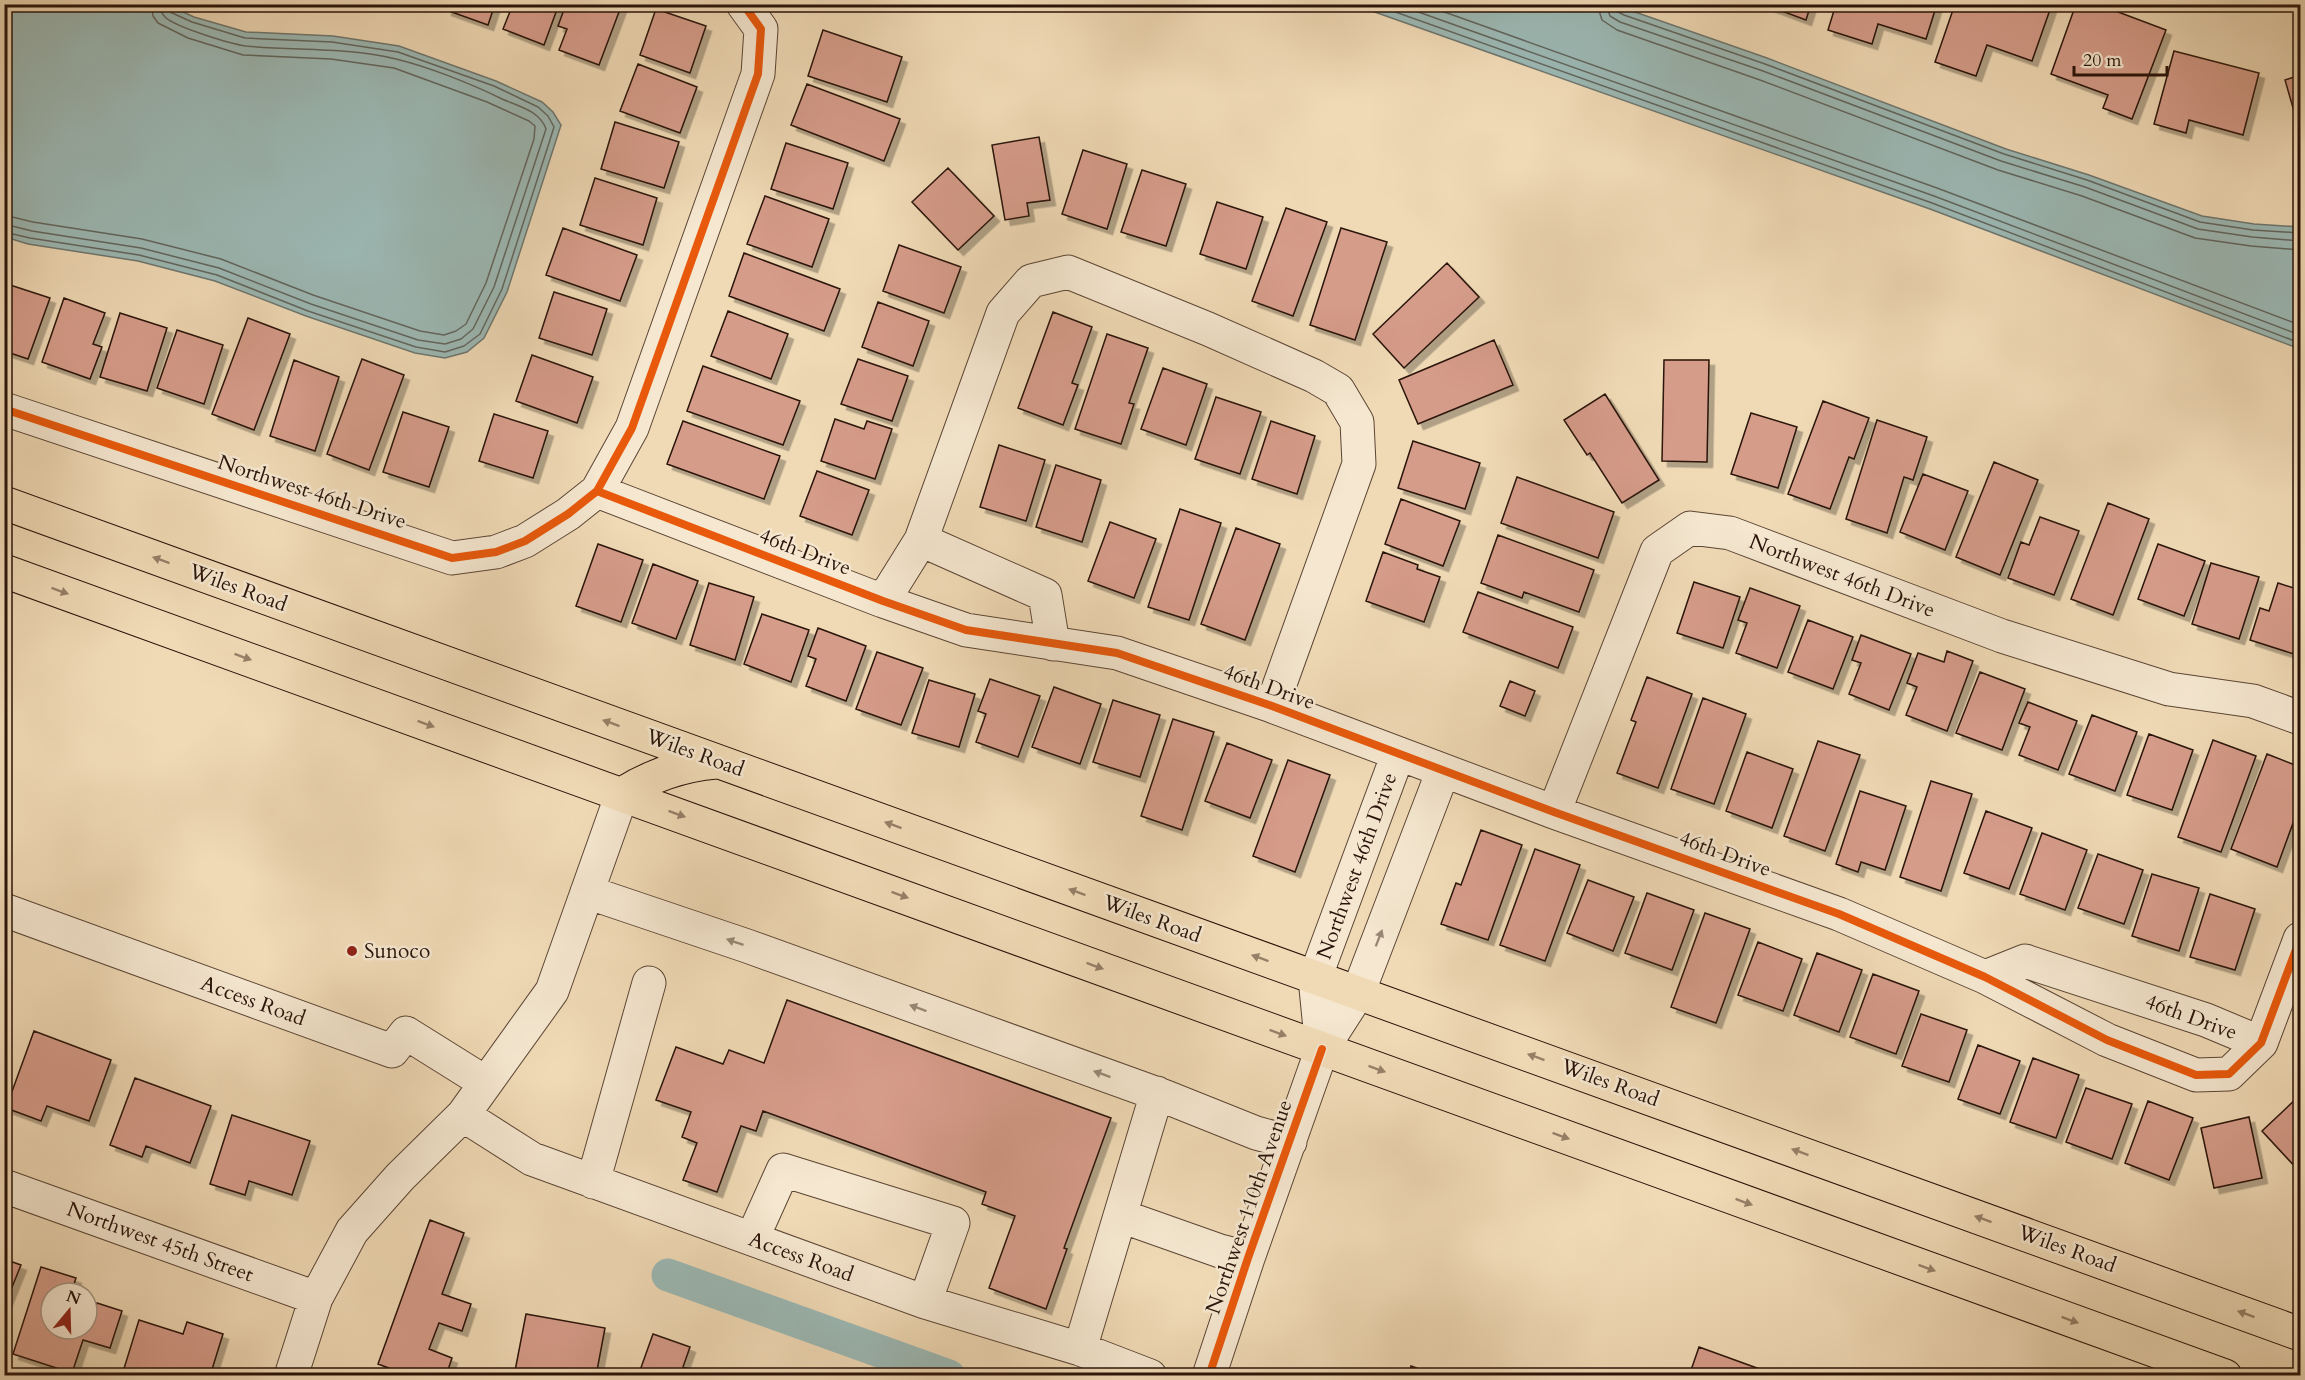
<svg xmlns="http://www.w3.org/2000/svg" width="2305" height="1380" viewBox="0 0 2305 1380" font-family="Cardo,serif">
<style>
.water{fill:#9cb9b5;stroke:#6e7770;stroke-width:1.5}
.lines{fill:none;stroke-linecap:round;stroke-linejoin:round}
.shore{stroke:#62665f;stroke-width:1.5}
.canal{stroke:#9cb9b5;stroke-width:33}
.building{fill:#d69c8a;stroke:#291309;stroke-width:1.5;filter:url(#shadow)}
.minor-casing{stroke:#5b4534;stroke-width:35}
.major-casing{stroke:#291309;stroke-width:35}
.minor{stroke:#f5e7d0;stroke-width:33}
.major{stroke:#f0dab6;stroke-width:33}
.cycleway-casing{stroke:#f5e7d0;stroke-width:11}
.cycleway{stroke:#e8590c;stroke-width:8}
.oneway{fill:#968068}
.oneway2{fill:#998876}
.poi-dot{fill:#8f2418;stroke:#f5e7d0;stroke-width:2}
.labels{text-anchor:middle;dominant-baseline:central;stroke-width:5;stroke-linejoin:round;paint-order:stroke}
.street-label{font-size:21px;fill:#291309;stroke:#f5e7d0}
.poi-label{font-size:21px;fill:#291309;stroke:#f5e7d0;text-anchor:start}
</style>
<defs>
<filter id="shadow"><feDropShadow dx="5.5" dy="5.5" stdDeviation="0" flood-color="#0004"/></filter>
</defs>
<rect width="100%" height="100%" fill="#f0dab6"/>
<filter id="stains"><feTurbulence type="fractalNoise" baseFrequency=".00333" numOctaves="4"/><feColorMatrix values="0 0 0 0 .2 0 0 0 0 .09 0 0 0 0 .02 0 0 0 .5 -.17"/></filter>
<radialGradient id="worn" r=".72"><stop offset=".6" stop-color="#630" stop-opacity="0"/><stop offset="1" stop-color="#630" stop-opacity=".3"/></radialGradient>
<path class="water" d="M4,5H168L194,17L246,32L333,36L399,46L496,81L542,102L553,112L561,125L507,292L484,338L467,352L445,358L415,353L306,316L215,281L138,261L28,244L5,237Z
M1355,5H1615L1767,58L2006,149L2089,175L2202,216L2254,224L2300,227V349L1930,209Z"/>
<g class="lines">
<path class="shore" d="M1373,4L1932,203L2300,343
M1396,4L1934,196L2300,335
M1422,4L1937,188L2300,325
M1597,4L1602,20L1617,30L1760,80L1998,170L2082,196L2195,238L2251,246L2300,250
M1606,4L1610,16L1620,22L1763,71L2001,161L2085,187L2198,229L2252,237L2300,241
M1614,4L1616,11L1624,15L1765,64L2004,154L2087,180L2200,222L2253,230L2300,233
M4,215L33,222L142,239L221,259L313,295L420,331L444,335L456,331L466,324L486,283L534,139L535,126L529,121L487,102L394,68L331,59L243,55L188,38L158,23L153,16L151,4
M4,224L32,231L141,248L219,268L311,304L418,340L445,344L461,339L473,329L494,287L546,129C540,111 518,106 502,99C472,84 429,67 396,59C346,47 296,51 246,46C231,44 175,27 165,17C161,13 160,9 160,4
M4,232L30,238L139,255L217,275L308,311L416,347L445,352L464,346L480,334L502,289L549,143L554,127L548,116L538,107L494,86L398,52L332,42L245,38L192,22L170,12L167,4"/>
<path class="canal" d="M668,1275L949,1376"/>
</g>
<path class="building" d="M447,4H495L488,25L446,10Z
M513,4H559L544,45L503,29Z
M566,4H622L599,65L559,50L567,29L558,26Z
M1763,4H1811L1806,20Z
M1836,4H1937L1926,39L1878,24L1872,44L1828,30Z
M1955,4H2052L2032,61L1987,45L1976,76L1935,62Z
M2076,4H2097L2166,30L2132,119L2103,108L2108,95L2051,74Z
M656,9L706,26L690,73L640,55Z
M823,30L902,57L887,102L808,76Z
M2174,51L2259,73L2243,135L2189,120L2186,133L2154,124Z
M638,64L697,87L680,133L620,111Z
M2300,75V132L2285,80Z
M807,84L900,119L884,161L791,125Z
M615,122L679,142L664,188L601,169Z
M1039,137L1050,200L1027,203L1029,216L1005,220L992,145Z
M786,143L848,163L833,209L771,189Z
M1083,150L1127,164L1107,229L1062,214Z
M948,168L994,216L958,250L912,202Z
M1142,170L1186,184L1166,246L1121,232Z
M595,178L657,198L643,245L580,225Z
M765,196L829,219L812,267L747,244Z
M1217,202L1263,217L1246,269L1200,254Z
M1286,208L1327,222L1293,316L1252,301Z
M563,228L637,255L620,301L546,275Z
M1341,228L1387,242L1355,340L1310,325Z
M899,245L961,267L944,313L883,291Z
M744,253L840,289L824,331L729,296Z
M1447,263L1479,297L1404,368L1373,334Z
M4,283L50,298L28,359L4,351Z
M554,292L607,309L592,355L539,338Z
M64,298L105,313L93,344L102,347L90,379L42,362Z
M878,302L929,321L913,366L862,347Z
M728,311L788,334L771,379L711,356Z
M1053,312L1092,327L1072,383L1078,385L1063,425L1018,408Z
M120,313L167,328L147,391L100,377Z
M248,318L290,334L254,430L212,414Z
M177,330L223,345L204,404L157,388Z
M1107,334L1148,348L1129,403L1134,404L1121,444L1075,429Z
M1494,340L1513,385L1418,424L1399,380Z
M532,355L593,377L577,423L516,401Z
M362,359L404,375L369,470L327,454Z
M858,359L908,376L892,421L841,404Z
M294,360L339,377L315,451L270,436Z
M1664,360H1709L1707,462L1662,461Z
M703,366L800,401L783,445L687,411Z
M1163,368L1207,384L1186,445L1141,429Z
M1605,394L1659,480L1622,503L1590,453L1587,455L1564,420Z
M1216,397L1261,412L1240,474L1195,459Z
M1823,401L1869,418L1854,459L1849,457L1830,509L1788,494Z
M403,412L449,427L429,487L383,472Z
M1751,413L1797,427L1778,488L1731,474Z
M494,414L548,431L533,478L479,461Z
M835,419L864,429L867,421L892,429L875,479L821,461Z
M1877,420L1927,437L1913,480L1904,477L1887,533L1846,519Z
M683,421L780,456L764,499L667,464Z
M1271,421L1315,436L1297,494L1252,479Z
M1413,441L1480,463L1465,509L1398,488Z
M999,445L1045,460L1026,521L980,507Z
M1994,462L2038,480L2000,575L1956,557Z
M1056,465L1101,480L1082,542L1036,527Z
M817,471L869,490L852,535L800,516Z
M1923,474L1968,491L1945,550L1900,532Z
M1517,477L1614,512L1598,558L1501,523Z
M1401,499L1460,521L1443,566L1385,544Z
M2108,503L2149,519L2113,615L2071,599Z
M1180,509L1221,523L1189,620L1148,607Z
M2040,517L2079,531L2054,595L2008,578L2021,542L2029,545Z
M1110,522L1156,539L1134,598L1088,581Z
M1236,528L1280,544L1245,640L1201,624Z
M1498,535L1594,570L1579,612L1524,592L1522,598L1481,583Z
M598,544L643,560L621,622L576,606Z
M2158,544L2205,561L2184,616L2138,599Z
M1383,552L1418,565L1417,569L1440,577L1424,622L1366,601Z
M2211,563L2259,577L2239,639L2192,624Z
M653,564L698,581L676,639L632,623Z
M1694,582L1740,597L1723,648L1677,633Z
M709,583L754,597L735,660L690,645Z
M2278,583L2300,590V656L2250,640L2260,608L2269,611Z
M1750,588L1800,606L1777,668L1736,653L1747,623L1738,620Z
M1478,592L1573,627L1558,668L1463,632Z
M762,614L809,630L791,682L744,664Z
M1808,620L1853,637L1833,689L1788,672Z
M818,628L866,646L846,701L806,686L816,659L808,656Z
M1861,635L1911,654L1889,710L1849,694L1861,663L1852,660Z
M1947,651L1973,661L1947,731L1906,715L1917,687L1907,683L1918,653L1944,662Z
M877,652L923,668L901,725L856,709Z
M1980,672L2025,689L2002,750L1956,733Z
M1647,677L1692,694L1658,788L1617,773L1636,722L1631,720Z
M990,679L1040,696L1018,757L976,742L986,714L978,711Z
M929,680L975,694L959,747L912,733Z
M1510,681L1535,691L1525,716L1500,706Z
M1054,687L1101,704L1080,764L1032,747Z
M1703,698L1746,714L1714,804L1671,789Z
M1113,700L1160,715L1140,777L1093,762Z
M2028,702L2077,721L2058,770L2019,755L2030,727L2019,723Z
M2092,715L2137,732L2115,791L2069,774Z
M1173,719L1214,732L1182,830L1141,816Z
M2149,734L2193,750L2172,810L2127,795Z
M2213,740L2256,756L2221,852L2178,837Z
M1818,741L1860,755L1825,851L1784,836Z
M1227,743L1272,760L1250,818L1205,801Z
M1747,752L1793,769L1772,828L1726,811Z
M2267,754L2300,767V804L2277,867L2231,849Z
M1288,760L1330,775L1295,872L1253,856Z
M1931,781L1972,794L1941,891L1900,877Z
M1860,791L1906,806L1885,870L1861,862L1858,872L1836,864Z
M1986,811L2032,828L2009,889L1964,873Z
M1481,830L1522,845L1488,940L1441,924L1456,883L1461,885Z
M2042,833L2087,850L2065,910L2020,894Z
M1535,849L1580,865L1545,961L1500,945Z
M2098,854L2143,870L2124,924L2078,908Z
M2152,874L2199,888L2179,951L2132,936Z
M1588,880L1634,897L1613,951L1567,933Z
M1647,893L1694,910L1672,970L1625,953Z
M2210,894L2255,909L2235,970L2190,957Z
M1705,913L1750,929L1716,1023L1671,1007Z
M1758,942L1802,959L1783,1011L1738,995Z
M1817,953L1862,970L1839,1032L1794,1015Z
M1873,974L1919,991L1896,1054L1850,1037Z
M787,1000L1111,1118L1064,1248L1067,1249L1046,1309L989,1288L1015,1216L982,1204L986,1192L763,1111L756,1131L741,1126L717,1192L683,1180L697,1143L682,1137L691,1112L656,1100L676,1047L723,1064L729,1050L764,1063Z
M1921,1014L1967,1030L1949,1082L1902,1066Z
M34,1031L111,1060L89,1121L47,1106L41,1121L6,1108Z
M1978,1045L2020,1061L2000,1114L1958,1099Z
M2033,1058L2079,1075L2056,1138L2010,1122Z
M135,1078L211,1106L190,1163L146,1146L142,1157L110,1145Z
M2086,1088L2132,1104L2112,1159L2066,1142Z
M2298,1097L2300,1100V1172L2262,1131Z
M2148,1101L2193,1118L2169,1180L2125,1163Z
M232,1115L310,1141L292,1195L249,1181L245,1195L210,1184Z
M2249,1117L2262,1178L2214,1188L2201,1128Z
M430,1220L464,1233L442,1294L471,1304L462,1331L439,1323L429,1349L452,1358L446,1376H410L378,1364Z
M4,1259L21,1265L4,1307Z
M41,1267L76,1278L71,1293H51V1329H87V1313L93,1315L97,1303L122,1311L110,1348L83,1340L72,1373L13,1354Z
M526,1314L605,1328L596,1376H514Z
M139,1320L183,1334L187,1322L223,1334L210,1376L122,1375Z
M653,1334L690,1347L683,1367L708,1376H638Z
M1699,1347L1779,1376H1689Z
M1411,1366L1439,1376H1408Z"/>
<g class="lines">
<defs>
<path id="minor" d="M4,409L452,558L496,552L525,541L568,514L597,491L632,428L758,74L761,29L743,4
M597,491L883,601L966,630L1117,653L1272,706L1554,812L1839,914L1985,977L2107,1040L2196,1075L2229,1074L2261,1043L2300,939
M921,540L1045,595L1053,644
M883,601L921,540L1003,313L1031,281L1068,272L1208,329L1314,376L1338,390L1357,422L1359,464L1272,706
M1554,812L1657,551L1690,528L1730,533L2002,636L2169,689L2253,701L2300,718
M587,892L747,946L1166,1097L1256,1133L1290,1142
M4,910L392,1051L406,1033L486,1083
M1985,977L2025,961L2206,1020L2261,1043
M1322,1049L1315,978L1398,754
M463,1115L532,1159L925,1302L1080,1349L1150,1376
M593,1182L649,983
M4,1186L316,1298
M1121,1216L1220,1251L1248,1258
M752,1239L783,1170L953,1223L925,1302
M1080,1349L1157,1093
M291,1376L316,1298L352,1231L400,1177L463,1115L552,991L622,794
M1209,1376L1248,1258L1322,1049L1358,993L1443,771"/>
<path id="major" d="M4,503L2300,1334
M4,571L2225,1376
M622,794C652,775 681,765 716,762"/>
</defs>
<use href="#minor" class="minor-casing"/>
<use href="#major" class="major-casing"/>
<use href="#minor" class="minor"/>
<use href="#major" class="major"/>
<defs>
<path id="cycleway" d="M4,409L452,558L496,552L525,541L568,514L597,491L632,428L758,74L761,29L743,4
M597,491L883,601L966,630L1117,653L1272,706L1554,812L1839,914L1985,977L2107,1040L2196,1075L2229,1074L2261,1043L2300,939
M1209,1376L1248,1258L1322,1049"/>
</defs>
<use href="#cycleway" class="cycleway-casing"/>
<use href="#cycleway" class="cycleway"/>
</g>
<defs><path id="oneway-solid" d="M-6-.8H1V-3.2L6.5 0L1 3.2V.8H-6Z" transform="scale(1.5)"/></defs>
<g class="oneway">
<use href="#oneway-solid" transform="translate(161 560) rotate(-160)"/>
<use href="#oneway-solid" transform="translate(60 591) rotate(20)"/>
<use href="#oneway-solid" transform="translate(243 657) rotate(20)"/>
<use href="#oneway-solid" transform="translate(611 723) rotate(-160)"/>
<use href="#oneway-solid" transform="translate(426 724) rotate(20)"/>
<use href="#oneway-solid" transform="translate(677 814) rotate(20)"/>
<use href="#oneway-solid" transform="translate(893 825) rotate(-160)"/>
<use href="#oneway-solid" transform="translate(1077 892) rotate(-160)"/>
<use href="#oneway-solid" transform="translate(900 895) rotate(20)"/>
<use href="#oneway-solid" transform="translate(1260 958) rotate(-160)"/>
<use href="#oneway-solid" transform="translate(1095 966) rotate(20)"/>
<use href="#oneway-solid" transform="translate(1278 1033) rotate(20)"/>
<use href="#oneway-solid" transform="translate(1536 1057) rotate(-160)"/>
<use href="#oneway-solid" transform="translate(1377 1069) rotate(20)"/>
<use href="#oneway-solid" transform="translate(1561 1136) rotate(20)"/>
<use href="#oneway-solid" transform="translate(1800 1152) rotate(-160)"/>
<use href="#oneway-solid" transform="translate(1744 1202) rotate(20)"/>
<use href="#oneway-solid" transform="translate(1983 1219) rotate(-160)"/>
<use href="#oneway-solid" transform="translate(1927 1268) rotate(20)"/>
<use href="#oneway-solid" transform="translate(2246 1314) rotate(-160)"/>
<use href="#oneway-solid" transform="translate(2070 1320) rotate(20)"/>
</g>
<g class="oneway2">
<use href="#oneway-solid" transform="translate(1379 938) rotate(-69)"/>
<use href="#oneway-solid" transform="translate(735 942) rotate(-161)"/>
<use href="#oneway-solid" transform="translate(918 1008) rotate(-160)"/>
<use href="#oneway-solid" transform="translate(1102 1074) rotate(-160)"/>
</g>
<circle class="poi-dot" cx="352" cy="951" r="6"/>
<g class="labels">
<g class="street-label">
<text transform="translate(312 492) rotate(18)">Northwest 46th Drive</text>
<text transform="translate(805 552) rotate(21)">46th Drive</text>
<text transform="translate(1842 576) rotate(21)">Northwest 46th Drive</text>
<text transform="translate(238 588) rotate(20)">Wiles Road</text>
<text transform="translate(1269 687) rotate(20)">46th Drive</text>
<text transform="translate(695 753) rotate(20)">Wiles Road</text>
<text transform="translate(1725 854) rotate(20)">46th Drive</text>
<text transform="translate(1357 866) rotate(-70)">Northwest 46th Drive</text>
<text transform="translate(1152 919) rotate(20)">Wiles Road</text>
<text transform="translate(253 1001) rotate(20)">Access Road</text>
<text transform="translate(2191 1017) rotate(20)">46th Drive</text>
<text transform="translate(1610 1083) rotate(20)">Wiles Road</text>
<text transform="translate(1249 1207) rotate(-71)">Northwest 110th Avenue</text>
<text transform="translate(160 1242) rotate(20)">Northwest 45th Street</text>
<text transform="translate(2067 1249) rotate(20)">Wiles Road</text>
<text transform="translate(801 1257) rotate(20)">Access Road</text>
</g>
<g class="poi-label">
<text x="364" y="951">Sunoco</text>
</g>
</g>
<rect width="2305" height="1380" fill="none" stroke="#f0dab6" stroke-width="24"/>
<rect x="6" y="6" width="2293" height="1368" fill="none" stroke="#291309" stroke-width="3"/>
<rect x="12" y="12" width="2281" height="1356" fill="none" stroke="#291309" stroke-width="1.5"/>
<g transform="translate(69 1311) rotate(19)"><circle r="28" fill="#f5e7d0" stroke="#a39280" stroke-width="1.5"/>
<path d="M0-4.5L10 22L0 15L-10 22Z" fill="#8f2418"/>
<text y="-9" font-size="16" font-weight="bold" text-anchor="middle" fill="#291309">N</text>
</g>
<path d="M2074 66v9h93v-9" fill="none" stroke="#291309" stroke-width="3"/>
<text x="2083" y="66" font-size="18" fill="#291309" stroke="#f5e7d0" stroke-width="4.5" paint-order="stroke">20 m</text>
<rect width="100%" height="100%" filter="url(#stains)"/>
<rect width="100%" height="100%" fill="url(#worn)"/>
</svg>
